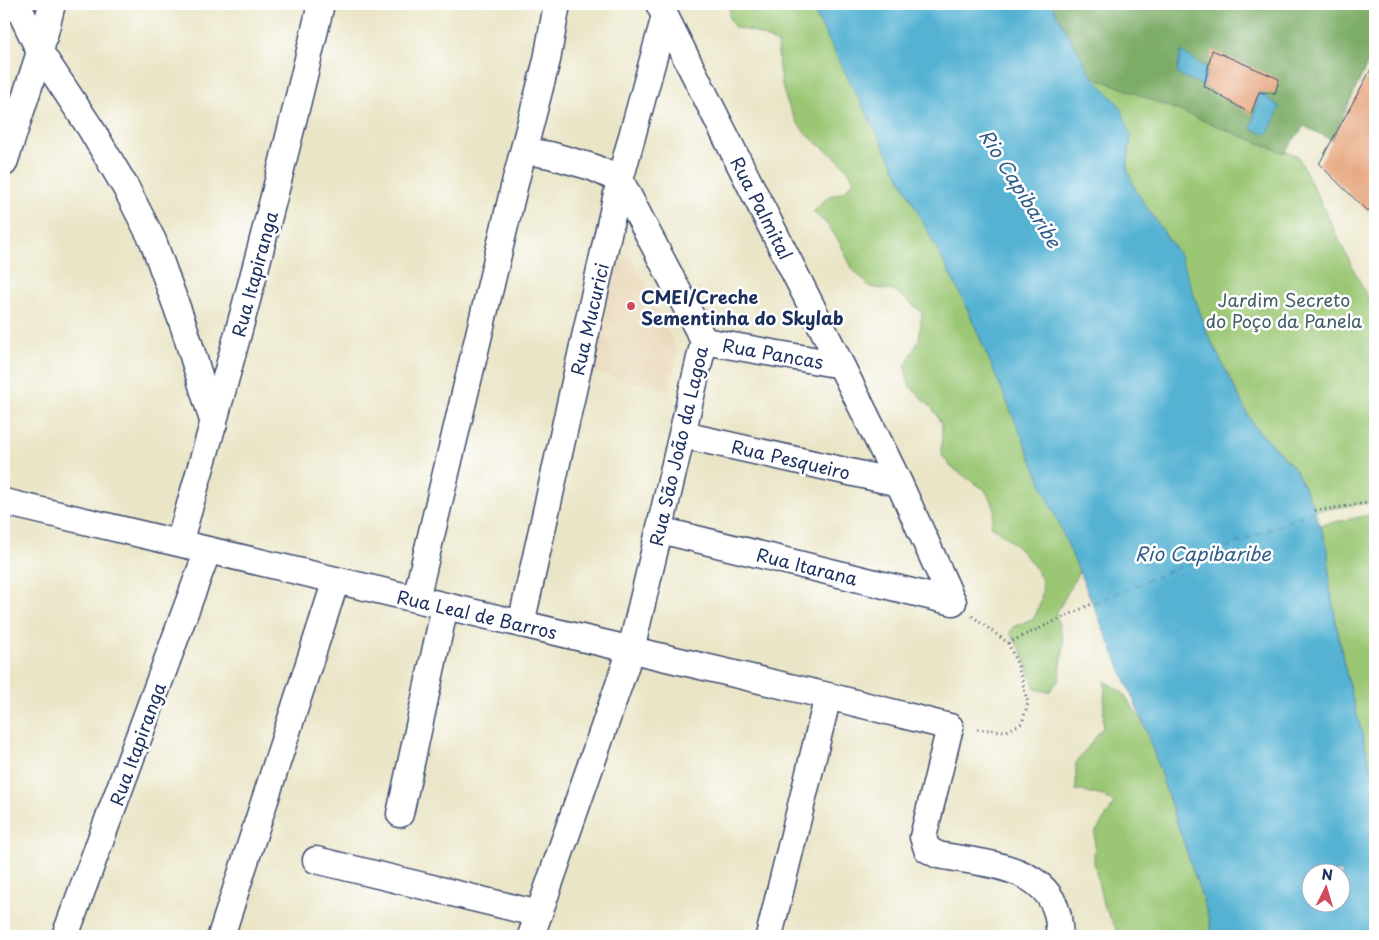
<svg xmlns="http://www.w3.org/2000/svg" width="1379" height="940" viewBox="0 0 1379 940" font-family="'Playpen Sans',sans-serif">
<style>
.built{fill:#e9d9ba}
.green{fill:#9bc775;stroke:#5b7b6a}
.forest{fill:#7cac66;stroke:#4c6e62}
.water{fill:#54b2d3;stroke:#387098;fill-rule:evenodd}
.lines{fill:none;stroke-linecap:round;stroke-linejoin:round}
.ferry{stroke:#2f5d87;stroke-width:1;stroke-dasharray:6 5;stroke-linecap:butt}
.building{fill:#e6a379}
.minor-casing{stroke:#3a4a6e;stroke-width:29}
.path{stroke:#3a4a6e;stroke-width:3;stroke-dasharray:1 4;stroke-linecap:butt}
.minor{stroke:#fff;stroke-width:26}
.poi-dot{fill:#d1495b;stroke:#fff;stroke-width:2}
.labels{text-anchor:middle;dominant-baseline:central;stroke-width:5;stroke-linejoin:round;paint-order:stroke}
.street-label{font-size:18px;fill:#1b2f5e;stroke:#fff}
.poi-label{font-size:18px;font-weight:bold;fill:#1b2f5e;stroke:#fff;text-anchor:start}
.park-label{font-size:18px;fill:#415d65;stroke:#fff}
.water-label{font-size:19px;font-style:italic;fill:#2f5d87;stroke:#fff}
</style>
<rect width="100%" height="100%" fill="#fff"/>
<filter id="ink" filterUnits="userSpaceOnUse"><feTurbulence type="fractalNoise" baseFrequency=".02" numOctaves="2"/><feDisplacementMap in="SourceGraphic" scale="10" xChannelSelector="R" yChannelSelector="G"/><feConvolveMatrix kernelMatrix="1 2 1 2 8 2 1 2 1" color-interpolation-filters="sRGB"/></filter>
<filter id="wash" filterUnits="userSpaceOnUse"><feTurbulence type="fractalNoise" baseFrequency=".0096" numOctaves="4" result="noise"/><feDisplacementMap in="SourceGraphic" scale="20" xChannelSelector="R" yChannelSelector="G"/><feGaussianBlur stdDeviation="1.12" result="paint"/><feColorMatrix in="noise" values="0 0 0 0 0 0 0 0 0 0 0 0 0 0 0 0 0 1.4 0 .05"/><feComposite in="paint" operator="in"/></filter>
<g filter="url(#wash)">
<rect width="100%" height="100%" fill="#eae5c6"/>
<path class="built" d="M620,252L628,253L633,260L678,351L669,390L591,372L618,253Z"/>
<path class="green" d="M730,4H810L964,301L1080,570L1056,614L1064,644L1059,680L1049,692L1035,689L1022,652L1010,633L1013,627L1034,618C1039,608 1044,594 1042,583C1041,567 1005,534 991,526L995,509L985,490L951,467L941,454L942,425L933,409L909,386L905,366L919,340L922,312L895,291L870,287L853,270L840,243L827,224L813,212L829,196L844,192L854,180C844,160 827,152 811,138C785,116 777,75 778,43L752,31L735,28L729,18Z
M1092,76L1298,156L1375,313V502C1354,504 1336,509 1315,510L1295,469L1253,425L1208,335L1180,256L1136,191L1127,169L1131,136Z
M1375,514V783L1344,665L1330,588L1328,550L1320,525Z
M1105,681L1123,693L1144,724L1207,912L1213,936H1120L1103,904L1094,862L1095,833L1114,804L1104,796L1076,790V763L1103,727Z"/>
<path class="forest" d="M1051,4H1375V47L1332,140L1304,126L1284,153L1092,76Z"/>
<path class="water" d="M810,4H1051L1092,76L1120,106L1131,136L1127,169L1136,191L1180,256L1208,335L1253,425L1295,469L1315,510L1328,550L1330,588L1344,665L1375,783V936H1213L1207,912L1144,724L964,301ZM1312,872H1342V902H1312Z
M1181,51L1207,69L1204,86L1177,74Z
M1259,92L1280,107L1268,134L1251,129Z"/>
<g class="lines">
<path class="ferry" d="M1094,603L1315,510"/>
</g>
<g id="blocks">
<path class="building" d="M1212,50L1279,79L1275,94L1259,92L1251,114L1204,86Z
M1375,62V199L1368,212L1319,164Z"/>
</g>
</g>
<g filter="url(#ink)">
<use href="#blocks" fill-opacity="0" stroke="#3a4a6e" stroke-width="1"/>
<g class="lines">
<defs>
<path id="minor" d="M17,4L40,52L91,129L126,188L153,241L184,327L214,424
M659,4L841,365L899,483L953,602
M525,151L550,155L592,167L620,180L704,341L631,650L531,936
M4,163L40,52L52,4
M704,341L841,365
M683,435L899,483
M4,502L828,696L950,727L923,837L927,849L938,855C978,863 1044,864 1057,913C1059,920 1059,929 1060,936
M660,530L953,602
M179,543C231,365 279,185 321,4
M416,599L516,179L547,60L557,4
M521,624L620,180L665,16
M400,814L445,606
M316,860L539,914
M65,936L208,550
M221,936L336,580
M769,936L828,696"/>
</defs>
<use href="#minor" class="minor-casing"/>
<path class="path" d="M1315,510C1336,509 1354,504 1375,502
M972,616L1008,643L1018,666L1028,703L1022,723L1007,731L975,729
M1008,643L1094,603"/>
<use href="#minor" class="minor"/>
</g>
</g>
<circle class="poi-dot" cx="631" cy="306" r="5"/>
<g class="labels">
<g class="street-label">
<text transform="translate(762 208) rotate(63)">Rua Palmital</text>
<text transform="translate(254 274) rotate(-75)">Rua Itapiranga</text>
<text transform="translate(589 319) rotate(-77)">Rua Mucurici</text>
<text transform="translate(773 353) rotate(10)">Rua Pancas</text>
<text transform="translate(678 446) rotate(-77)">Rua São João da Lagoa</text>
<text transform="translate(791 459) rotate(13)">Rua Pesqueiro</text>
<text transform="translate(807 566) rotate(14)">Rua Itarana</text>
<text transform="translate(477 614) rotate(13)">Rua Leal de Barros</text>
<text transform="translate(137 744) rotate(-70)">Rua Itapiranga</text>
</g>
<g class="poi-label">
<text x="641" y="296">CMEI/Creche<tspan x="641" dy="21">Sementinha do Skylab</tspan></text>
</g>
<g class="park-label">
<text x="1284" y="299">Jardim Secreto<tspan x="1284" dy="21">do Poço da Panela</tspan></text>
</g>
<g class="water-label">
<text transform="translate(1021 188) rotate(58)">Rio Capibaribe</text>
<text x="1203" y="553">Rio Capibaribe</text>
</g>
</g>
<rect width="1379" height="940" fill="none" stroke="#fff" stroke-width="20"/>
<g transform="translate(1326 888) rotate(5)"><circle r="24" fill="#ffffff" stroke="#a4acbf"/>
<path d="M0-4L9 19L0 12L-9 19Z" fill="#d1495b"/>
<text y="-8" font-size="14" font-weight="bold" text-anchor="middle" fill="#1b2f5e">N</text>
</g>
</svg>
